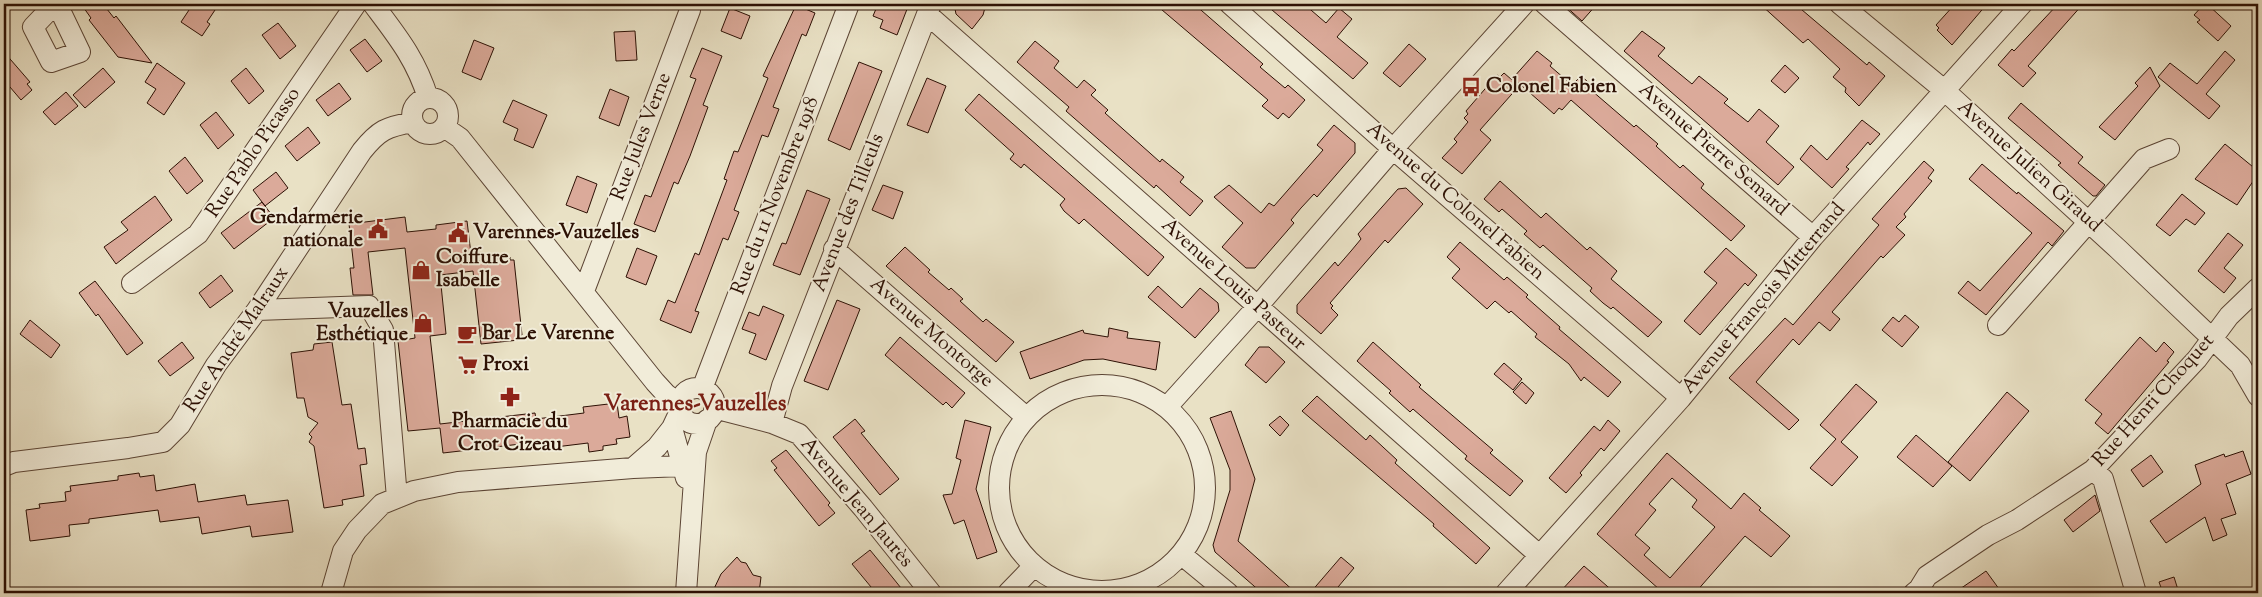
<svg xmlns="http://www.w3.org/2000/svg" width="2262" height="597" viewBox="0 0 2262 597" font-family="'Sorts Mill Goudy',serif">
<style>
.building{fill:#dbaa9a;stroke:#2c1004;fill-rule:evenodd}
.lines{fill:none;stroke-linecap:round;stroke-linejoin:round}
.minor-casing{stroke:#5b4434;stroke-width:22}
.minor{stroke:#f1ecd9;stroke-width:20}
.labels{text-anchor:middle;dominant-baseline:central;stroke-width:4;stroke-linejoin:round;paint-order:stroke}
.poi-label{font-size:20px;font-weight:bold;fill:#2c1004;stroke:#f1ecd9;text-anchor:start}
.street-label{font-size:20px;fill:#2c1004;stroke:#f1ecd9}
.quarter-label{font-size:22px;font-weight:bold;fill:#7a1f14;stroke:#f1ecd9}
</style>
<rect width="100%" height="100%" fill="#e9e1c5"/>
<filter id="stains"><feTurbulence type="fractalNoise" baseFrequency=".004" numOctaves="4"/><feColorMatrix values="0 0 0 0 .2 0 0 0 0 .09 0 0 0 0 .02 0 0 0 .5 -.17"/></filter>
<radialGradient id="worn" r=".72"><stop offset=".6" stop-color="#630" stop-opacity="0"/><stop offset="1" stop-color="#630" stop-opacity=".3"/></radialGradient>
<path class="building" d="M81,4H103L114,18L116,16L152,63L118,57L89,20L91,18Z
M193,4H219L207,22L210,24L202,36L181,22Z
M878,4H909L897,35L880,28L883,20L873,16Z
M954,4H986L983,15L972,29L956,14Z
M1155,4H1194L1263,64L1260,67L1273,78L1285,88L1288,85L1305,100L1289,118L1283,113L1278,119L1262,106L1268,100Z
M1265,4H1304L1326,23L1339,8L1352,19L1337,37L1368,63L1353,79Z
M1563,4H1597L1582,21Z
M1760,4H1795L1867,65L1869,62L1885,76L1859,106L1845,92L1846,88L1833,77L1840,69L1808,39L1803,43Z
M1955,4H1987L1952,45L1937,30L1939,28L1936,25Z
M2058,4H2083L2028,66L2036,73L2023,87L1998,65L2012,49L2014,51Z
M2204,4H2207L2231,26L2218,41L2197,22L2200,20L2194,15Z
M796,5L815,13L806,36L802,34L773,107L779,109L768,137L762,135L734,210L739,212L728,240L723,238L695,311L699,312L691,333L660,320L668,300L675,303L695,253L699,255L727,180L724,179L734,151L738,152L768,78L763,76Z
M730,8L750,16L741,39L721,31Z
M278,23L296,46L280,59L262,35Z
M635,31L637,60L616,61L614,32Z
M1642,31L1665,48L1658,56L1692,84L1699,76L1728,99L1724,103L1748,122L1759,109L1779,126L1766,142L1794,167L1778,185L1624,51Z
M365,39L382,61L367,72L350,50Z
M474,40L494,48L481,80L462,72Z
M1035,41L1059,61L1054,68L1077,88L1084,80L1096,90L1091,95L1108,110L1105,113L1160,162L1162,159L1184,177L1180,182L1203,201L1190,216L1156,185L1154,188L1066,111L1069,107L1017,62Z
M1409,44L1426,59L1400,87L1383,73Z
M702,48L722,56L703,105L708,107L690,156L678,184L674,182L655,232L634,224L645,195L651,197L678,127L696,79L690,77Z
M1537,51L1552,63L1550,66L1572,85L1581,76L1594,87L1591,90L1634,127L1636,125L1658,144L1656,146L1680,168L1683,165L1704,184L1701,188L1745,226L1731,241L1571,100L1562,110L1559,108L1554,114L1513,78Z
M2225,51L2235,60L2206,94L2220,106L2209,119L2158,77L2170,63L2197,84Z
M4,52L30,82L27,84L32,90L21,100L4,80Z
M859,62L882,71L850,150L828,140Z
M157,63L185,83L164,115L147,103L156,89L145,82Z
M1785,65L1799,78L1785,93L1771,81Z
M2150,67L2160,86L2115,140L2099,127L2138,86L2135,83Z
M103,68L115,82L85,108L73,95Z
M246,68L264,91L249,104L231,81Z
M1504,73L1519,86L1480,130L1491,140L1462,174L1442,158L1457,142L1454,139L1468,122L1464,118L1468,114L1466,111L1497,75L1500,77Z
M927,78L946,86L928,133L907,125Z
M339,83L351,99L328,116L316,100Z
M610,89L629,97L619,126L599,118Z
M66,92L78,106L55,125L43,112Z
M979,94L1164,257L1148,276L1084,219L1079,224L1064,211L1060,205L1065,199L1024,164L1021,168L1010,159L1014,154L965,110Z
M513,100L547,115L533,148L514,140L518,129L503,122Z
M2021,103L2083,157L2078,163L2105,185L2096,196H2093L2058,165L2061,163L2008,118Z
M216,112L234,135L218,149L200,125Z
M1862,120L1880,134L1870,145L1868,142L1857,155L1846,167L1849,169L1832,188L1800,159L1811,145L1827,160Z
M1334,125L1355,143V153L1317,197L1314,194L1301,208L1291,220L1294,223L1255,268H1246L1222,247L1243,223L1214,197L1229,185L1261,213L1269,203L1274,206L1323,150L1317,145Z
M308,127L320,143L297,161L285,146Z
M2225,144L2258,171V174L2237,205L2195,179Z
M185,157L203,181L187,194L169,171Z
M1924,161L1934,170L1928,178L1932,181L1904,214L1906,217L1896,227L1905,235L1883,258L1881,256L1832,312L1840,319L1830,331L1819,322L1799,345L1793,339L1756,382L1799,420L1789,430L1729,378L1785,318L1793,325L1879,225L1872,219Z
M1982,164L2017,194L2018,192L2064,231L2052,246L2048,242L1986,315L1958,293L1968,281L1980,291L2032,233L1969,179Z
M276,172L288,188L265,206L253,190Z
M577,176L597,184L587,213L566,205Z
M1500,181L1541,218L1546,213L1587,250L1590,247L1617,271L1611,279L1662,322L1648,337L1613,307L1611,309L1603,303L1590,291L1592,288L1543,245L1540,248L1524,234L1527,231L1502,209L1499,212L1484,199Z
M883,185L903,192L893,219L872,210Z
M1406,188L1423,204L1388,243L1385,240L1330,303L1333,306L1331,308L1338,315L1321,334L1297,313V305L1335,262L1338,266L1351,251L1361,239L1358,234L1398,189Z
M807,190L830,199L800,275L773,265L782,243L786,244Z
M2182,194L2205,213L2195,225L2186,219L2170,236L2156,225Z
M155,196L172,220L116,264L104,247L128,230L121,222Z
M262,202L274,218L234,249L221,233Z
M405,217L407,232L436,229V225L467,221L472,262L510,257V260H514L522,335L518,336L519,340L481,344L473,271L440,275L446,334L430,336L440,424L535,413L536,419L584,413L583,407L617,403L619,418L627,416L630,437L616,439L617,444L603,446V450L589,452L588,443L539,449L538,442L443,453L440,428L408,431L398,341L415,338L405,248L368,252L373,295H353L350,268H354L349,224Z
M2228,233L2243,245L2224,268L2236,278L2224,293L2198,271Z
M1460,242L1504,280L1507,277L1528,295L1526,297L1560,327L1559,329L1621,382L1608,397L1584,377L1581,381L1569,364L1535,337L1537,334L1511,311L1509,313L1495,301L1487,309L1452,278L1460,269L1447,257Z
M905,247L930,270L928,272L949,290L951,288L963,299L960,301L983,322L986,319L1014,342L996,362L886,266Z
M637,248L657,256L646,285L626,277Z
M1726,248L1757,275L1748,286L1745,283L1700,335L1684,321L1717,283L1704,272Z
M221,275L233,291L210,308L199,293Z
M95,281L143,343L127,355L98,314L96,316L79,293Z
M1158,286L1182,308L1200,288L1218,303L1219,311L1195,338L1148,297Z
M837,300L860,309L828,390L804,381Z
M763,306L784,315L766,360L749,353L756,334L742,329L749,312L759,316Z
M1905,315L1919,327L1902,347L1882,330L1893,317L1899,322Z
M30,320L60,345L51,358L20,334Z
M1109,328L1128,332L1127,338L1160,342L1156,370L1103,359L1084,360L1030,379L1020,352L1083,330L1084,333L1108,337Z
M900,337L965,393L952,408L946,402L943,405L885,355Z
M2140,337L2156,352L2164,342L2174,352L2167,361L2169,362L2108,434L2095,423L2102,414L2085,400Z
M182,342L194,358L170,376L158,361Z
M332,342L342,405L351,404L358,449L365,448L367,464L360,465L364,496L342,500L343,505L324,508L314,446L309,442L312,437L309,434L318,423L308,417L304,398H297L291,353L313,350L314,344Z
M1373,342L1421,385L1419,387L1493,450L1490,453L1523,481L1510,496L1465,459L1467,456L1413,409L1410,412L1389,393L1391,391L1357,361Z
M1259,347H1269L1285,362L1266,383L1245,365Z
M1504,363L1522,379L1513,390L1494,374Z
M1522,382L1534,393L1526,404L1513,392Z
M1856,384L1877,402L1841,442L1858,457L1832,486L1810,468L1836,439L1820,425Z
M2007,392L2029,411L1970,481L1948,462Z
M1317,396L1366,440L1370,435L1397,460L1395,463L1490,548L1476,564L1433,526L1434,524L1302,411Z
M1231,411L1255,479L1238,541L1296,593H1262L1215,552L1213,545L1230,490V470L1210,418Z
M1280,416L1289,425L1280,436L1269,425Z
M855,419L865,431L861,433L899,479L880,495L833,437Z
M965,420L991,427L976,489L997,552L977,559L964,520L954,524L943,495L952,494L961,460L956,458Z
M1608,420L1620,431L1604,451L1601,448L1580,473L1582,475L1566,493L1549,478L1594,426L1600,431Z
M1916,435L1952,466L1933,487L1897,457Z
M786,450L830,503L828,505L835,513L819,526L774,470L777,468L771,461Z
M2243,451L2251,474L2226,484L2236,514L2221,519L2227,535L2213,541L2205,517L2166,543L2150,521L2201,484L2195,465L2224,454L2225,457Z
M1667,453L1731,509L1744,493L1761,508L1759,510L1790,536L1771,557L1745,536L1695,593H1657L1660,590L1597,534ZM1672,478L1697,500L1692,507L1715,527L1670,578L1644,555L1650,548L1635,535L1656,510L1649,504Z
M2151,455L2163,472L2143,487L2131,470Z
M139,473L140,477L154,475L156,491L195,484L198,502L245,495L247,505L288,500L293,532L252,537L250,526L202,534L199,517L160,522L158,510L89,519V523L69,525L70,536L30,541L26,510L40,508L39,504L66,501L65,492L71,491L70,486L118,480V476Z
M2095,495L2100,511L2073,532L2064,520Z
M870,550L893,578L905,593H876L852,564Z
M737,557L741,562L746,563L753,575L761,577L759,593H712L721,574Z
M1341,557L1354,568L1333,593H1310Z
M1584,566L1615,593H1559Z
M1986,571L2002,593H1954L1979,576Z
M2174,577L2179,593H2163L2159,582Z"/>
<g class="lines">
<defs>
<path id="minor" d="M55,4L33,27L51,62L80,52L57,4
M373,4C397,36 416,59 428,98
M1230,4L1393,149L1681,398
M1545,4L1813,237
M1840,4L1944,90L2118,249L2240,365L2258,396
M927,14L1539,555
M412 116a18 18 0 1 1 36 0a18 18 0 1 1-36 0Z
M444,127L460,138L655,382L666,394L679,404
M834,249L1026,417
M132,283L198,234L356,4
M584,291L690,10
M257,310L369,306L383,330L397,498
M1998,325L2144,159L2169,149
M999 488a103 103 0 1 1 206 0a103 103 0 1 1-206 0Z
M679 406a18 18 0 1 1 36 0a18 18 0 1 1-36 0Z
M702,389L849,4
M1167,407L1257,307L1393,149L1524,4
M714,408L772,423L799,434L863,508L931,593
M680,411L672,428L686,478
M772,423L782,386L931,4
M4,466L14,462L128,448L163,442L180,425L216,365L257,310L362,151C379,130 386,127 413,122
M633,468L657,447L672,428
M2093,470L2103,479L2136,593
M1182,555L1228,593
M331,593L343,551L357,530L382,504L414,491L458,482L633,468L682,466
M686,593L696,452L707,420
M1008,593L1034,566
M1506,593L1681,398L1813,237L2022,4
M1914,593L1919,589L1927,576L1988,535L2017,520L2093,470L2197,359L2229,316L2258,288"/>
</defs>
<use href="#minor" class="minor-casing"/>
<use href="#minor" class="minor"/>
</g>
<defs>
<symbol id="bus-bare" viewBox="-9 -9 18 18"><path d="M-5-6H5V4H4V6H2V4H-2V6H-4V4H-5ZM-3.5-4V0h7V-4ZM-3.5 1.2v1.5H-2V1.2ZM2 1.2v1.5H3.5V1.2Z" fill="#8f2418" stroke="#f1ecd9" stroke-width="2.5" paint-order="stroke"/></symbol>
<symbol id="civic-bare" viewBox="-9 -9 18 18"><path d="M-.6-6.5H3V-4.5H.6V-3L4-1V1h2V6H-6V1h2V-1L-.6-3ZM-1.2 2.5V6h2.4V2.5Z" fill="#8f2418" stroke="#f1ecd9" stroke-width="2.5" paint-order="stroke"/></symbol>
<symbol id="shop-bare" viewBox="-9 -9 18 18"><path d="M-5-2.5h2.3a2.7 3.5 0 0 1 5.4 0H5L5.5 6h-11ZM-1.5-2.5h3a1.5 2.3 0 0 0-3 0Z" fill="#8f2418" stroke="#f1ecd9" stroke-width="2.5" paint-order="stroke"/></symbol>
<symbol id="cafe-bare" viewBox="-9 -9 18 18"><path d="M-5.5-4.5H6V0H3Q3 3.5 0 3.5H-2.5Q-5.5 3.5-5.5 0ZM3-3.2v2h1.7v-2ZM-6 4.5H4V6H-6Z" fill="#8f2418" stroke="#f1ecd9" stroke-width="2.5" paint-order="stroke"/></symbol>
<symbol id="supermarket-bare" viewBox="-9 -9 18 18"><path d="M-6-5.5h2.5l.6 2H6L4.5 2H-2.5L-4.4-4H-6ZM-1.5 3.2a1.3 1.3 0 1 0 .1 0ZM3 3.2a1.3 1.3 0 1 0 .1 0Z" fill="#8f2418" stroke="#f1ecd9" stroke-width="2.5" paint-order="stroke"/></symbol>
<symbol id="pharmacy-bare" viewBox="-9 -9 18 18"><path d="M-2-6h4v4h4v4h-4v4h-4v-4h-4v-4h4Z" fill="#8f2418" stroke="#f1ecd9" stroke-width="2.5" paint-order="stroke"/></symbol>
</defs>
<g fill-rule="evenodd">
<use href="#bus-bare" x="1457" y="73" width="28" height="28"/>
<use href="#civic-bare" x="364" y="215" width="28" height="28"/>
<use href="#civic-bare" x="444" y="219" width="28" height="28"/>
<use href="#shop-bare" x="407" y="256" width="28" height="28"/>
<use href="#shop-bare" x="409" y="309" width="28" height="28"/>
<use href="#cafe-bare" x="453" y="320" width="28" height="28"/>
<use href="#supermarket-bare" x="454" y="351" width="28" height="28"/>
<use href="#pharmacy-bare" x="496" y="383" width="28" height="28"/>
</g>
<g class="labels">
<g class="poi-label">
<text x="1486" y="87">Colonel Fabien</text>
<text x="363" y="218" text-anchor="end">Gendarmerie<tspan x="363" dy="23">nationale</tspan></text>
<text x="473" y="233">Varennes-Vauzelles</text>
<text x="436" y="258">Coiffure<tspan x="436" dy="23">Isabelle</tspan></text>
<text x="408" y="312" text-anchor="end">Vauzelles<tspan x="408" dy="23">Esthétique</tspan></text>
<text x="482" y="334">Bar Le Varenne</text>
<text x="483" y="365">Proxi</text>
<text x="510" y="422" text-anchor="middle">Pharmacie du<tspan x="510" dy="23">Crot Cizeau</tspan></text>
</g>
<g class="street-label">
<text transform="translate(642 137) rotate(-69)">Rue Jules Verne</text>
<text transform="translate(1713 150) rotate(41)">Avenue Pierre Semard</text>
<text transform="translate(254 153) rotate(-56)">Rue Pablo Picasso</text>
<text transform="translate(2029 167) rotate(42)">Avenue Julien Giraud</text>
<text transform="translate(776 196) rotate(-69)">Rue du 11 Novembre 1918</text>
<text transform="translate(1455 202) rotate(41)">Avenue du Colonel Fabien</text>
<text transform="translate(849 213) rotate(-69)">Avenue des Tilleuls</text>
<text transform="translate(1233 285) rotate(42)">Avenue Louis Pasteur</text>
<text transform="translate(1764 299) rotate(-50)">Avenue François Mitterrand</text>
<text transform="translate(931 333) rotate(41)">Avenue Montorge</text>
<text transform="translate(237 340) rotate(-56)">Rue André Malraux</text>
<text transform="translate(2154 401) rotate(-48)">Rue Henri Choquet</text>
<text transform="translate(856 503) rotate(50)">Avenue Jean Jaurès</text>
</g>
<g class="quarter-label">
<text x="695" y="405">Varennes-Vauzelles</text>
</g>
</g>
<rect width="2262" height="597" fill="none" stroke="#e9e1c5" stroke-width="20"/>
<rect x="5" y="5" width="2252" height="587" fill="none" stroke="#2c1004" stroke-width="2.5"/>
<rect x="10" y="10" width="2242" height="577" fill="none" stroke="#2c1004"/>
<rect width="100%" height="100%" filter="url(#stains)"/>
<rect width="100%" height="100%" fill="url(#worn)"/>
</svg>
